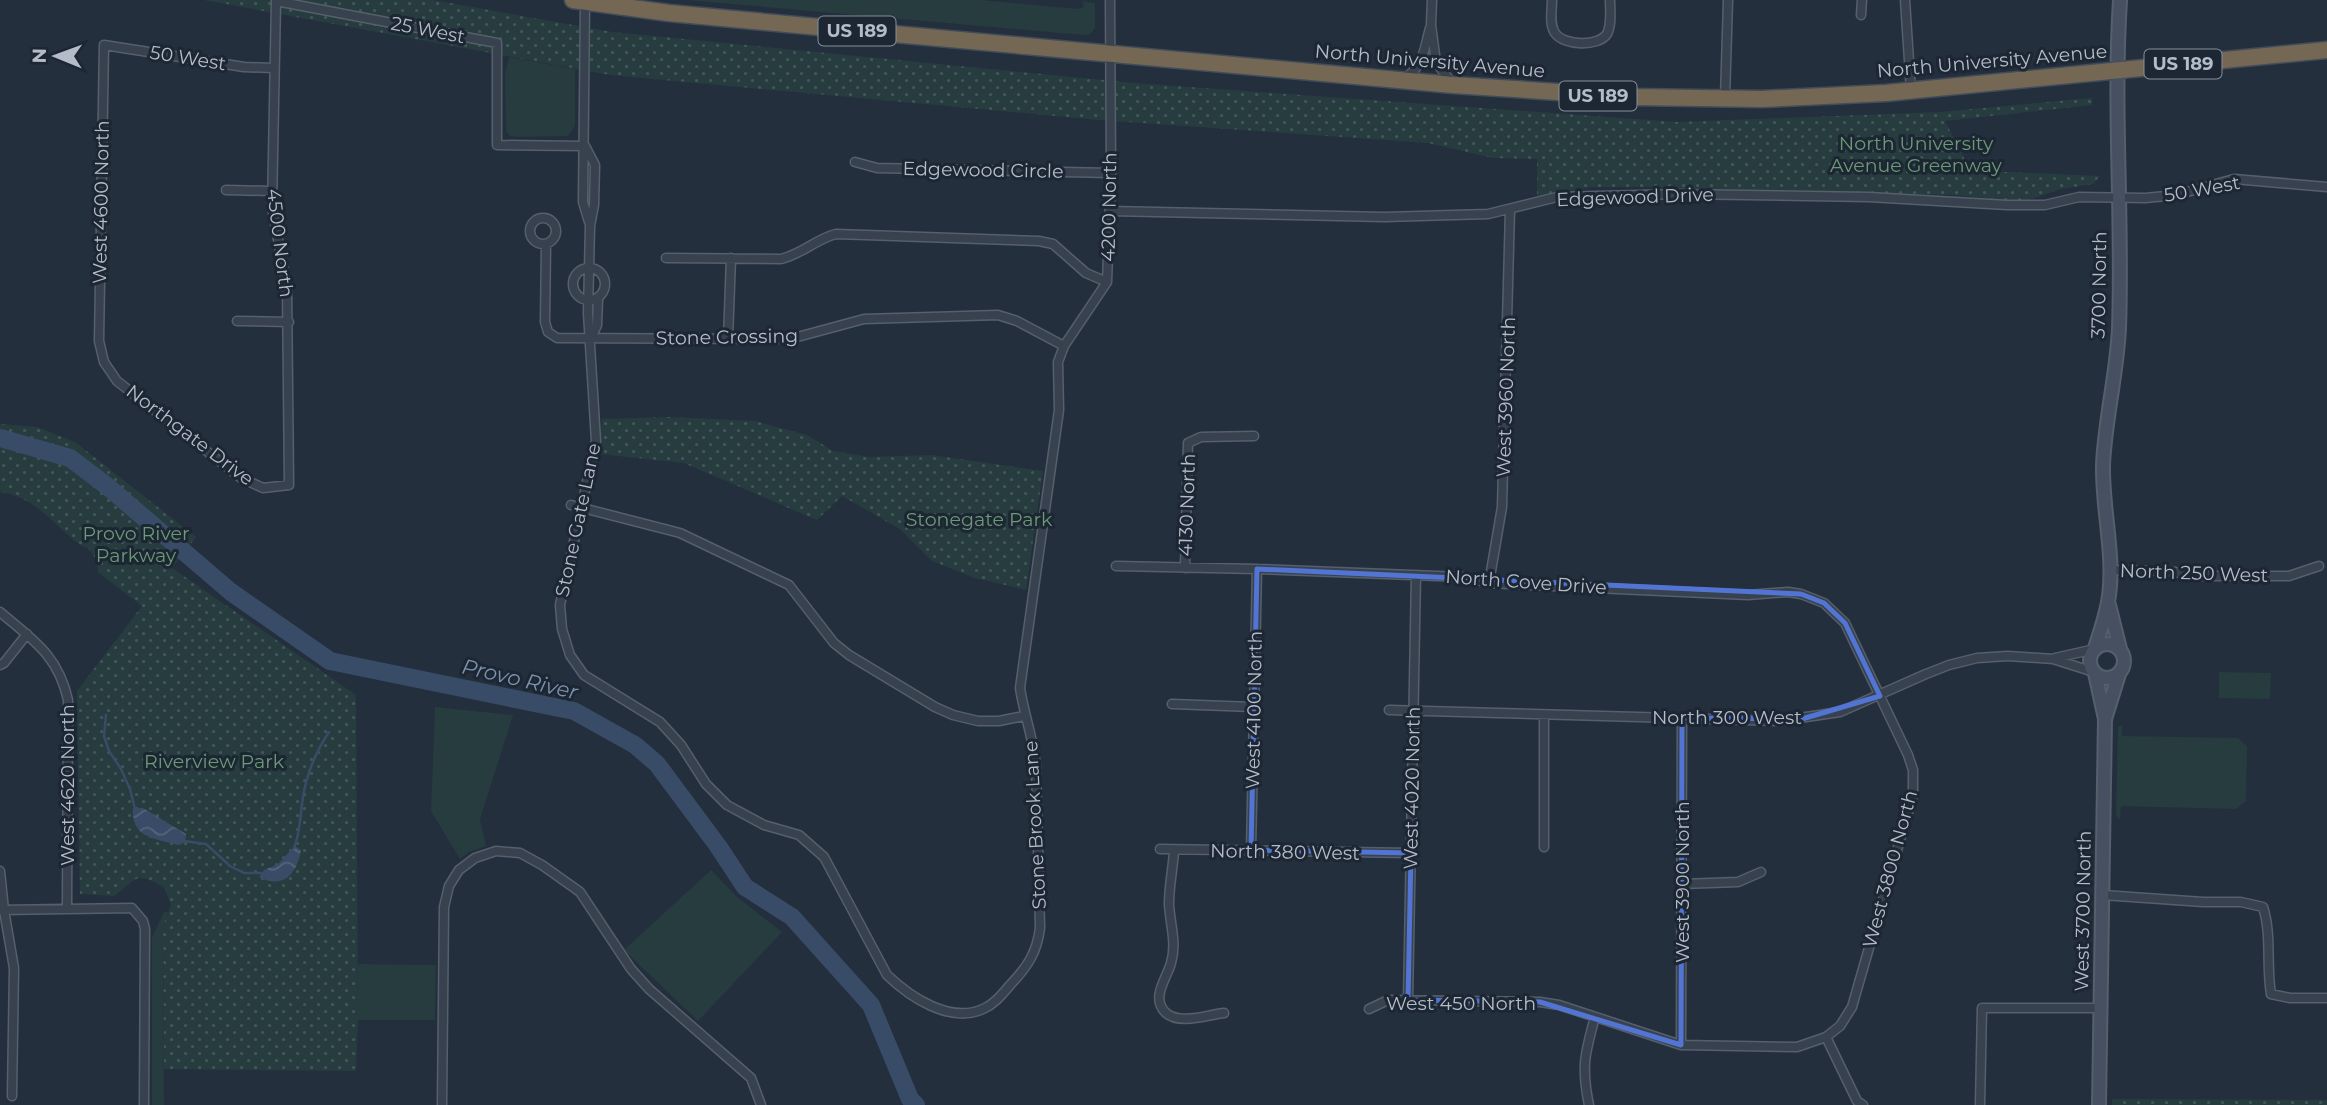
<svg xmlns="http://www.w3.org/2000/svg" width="2327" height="1105" viewBox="0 0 2327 1105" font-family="Montserrat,sans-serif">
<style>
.green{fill:#263c3f}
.park{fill:url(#park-dots)}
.water{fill:url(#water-waves)}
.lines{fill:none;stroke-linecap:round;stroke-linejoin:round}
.stream{stroke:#394c67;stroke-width:2.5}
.river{stroke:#394c67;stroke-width:18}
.street-casing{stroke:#565f6c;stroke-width:11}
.secondary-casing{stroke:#565f6c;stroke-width:16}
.highway-casing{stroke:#434c59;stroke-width:19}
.street{stroke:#38414e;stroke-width:8}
.secondary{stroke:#465061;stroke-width:12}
.highway{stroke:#746855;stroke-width:16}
.marked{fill:none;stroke:#5274d3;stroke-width:5;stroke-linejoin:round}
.labels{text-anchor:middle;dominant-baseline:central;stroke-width:6;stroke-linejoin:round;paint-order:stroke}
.shield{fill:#1d2633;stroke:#878f9c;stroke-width:2}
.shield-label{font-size:18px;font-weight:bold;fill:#b4bcc9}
.street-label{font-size:19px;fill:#b4bcc9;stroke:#1d2633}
.park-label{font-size:19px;fill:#6b9a76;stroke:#1d2633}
.water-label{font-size:21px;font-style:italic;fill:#7c92b1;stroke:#1d2633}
</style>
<defs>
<pattern id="park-dots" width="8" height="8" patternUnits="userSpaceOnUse" patternTransform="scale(1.75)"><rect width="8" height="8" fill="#263c3f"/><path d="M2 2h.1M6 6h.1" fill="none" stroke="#435659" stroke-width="1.8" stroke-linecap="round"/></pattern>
<pattern id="water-waves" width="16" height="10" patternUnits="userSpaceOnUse" patternTransform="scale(1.75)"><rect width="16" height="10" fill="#394c67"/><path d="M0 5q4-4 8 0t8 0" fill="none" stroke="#53647b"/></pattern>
</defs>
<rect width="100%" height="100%" fill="#242f3e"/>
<path class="green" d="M687,0H981L1079,9L1084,7L1082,1L1095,3V28L1090,34L1083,35Z
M509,57L575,69V126L568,136L517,137L510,136L506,131L505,74Z
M2219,672L2271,673L2270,699L2219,698Z
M435,707L513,715L480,819L486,846L469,852L460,859L431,811Z
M2122,725V736L2238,738L2247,746L2246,801L2236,809L2121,806L2120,820L2116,815L2118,727Z
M711,870L737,897L782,932L698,1021L624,950Z
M164,912H168L163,926L164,1105H152V937Z
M358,964L436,965L435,1020H358Z"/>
<path class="park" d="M204,0H433L612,32L1134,83L1677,122L1940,112L2092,98V105L1945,121L1969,168L1984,171L2100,176L2093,184L2061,189L2022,202L1955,195L1649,187H1591L1537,198V159L1493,158L1428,143L1099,120L610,75Z
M670,417L755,421L807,435L833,451L870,457L932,455L1043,471L1026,590L975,578L932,561L900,529L842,496L817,520L684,463L600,454L602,419Z
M0,424L37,427L75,442L196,537L172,568L356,695L358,1020L356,1071L164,1069L163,926L171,905L164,887C134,871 139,878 114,896L80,894L77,691L142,606L98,572L97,560L88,548C76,545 67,533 57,525C40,509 24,495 0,492Z
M2112,1099L2327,1100V1105H2112Z"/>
<path class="water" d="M133,808H143L186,834L185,842L179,845C156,838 131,839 133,808Z
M295,846L301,850C297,873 284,890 259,877L264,870L278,864Z"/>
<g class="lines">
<path class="stream" d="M106,715L104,736L109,751L121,769L130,789L135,809
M184,841L206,844L230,866L244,873H265
M294,848C300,833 300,820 302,804C305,778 315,753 329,732"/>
<path class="river" d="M0,438L70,458L107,486L231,592L330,661L574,711L635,745L657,764L718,846L745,887L792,917L871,1005L910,1099L916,1105"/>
<defs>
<path id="street" d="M1432,0L1431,25L1436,62L1451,82
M1552,0C1552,11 1549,24 1555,33C1564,46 1598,47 1607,34C1612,24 1610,10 1610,0
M1905,0L1911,91
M585,2L583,202L589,222
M1861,15L1862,0
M273,68L244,67L104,45L99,341L104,362L117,381L241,478L263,488L289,485L287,288L272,207L276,1L497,43V145L585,146
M1403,79C1424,67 1424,49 1430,28
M1725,98L1728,0
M585,146L595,165L594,205L590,226L588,313L596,441L560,605L562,629L570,655L584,675L660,722L681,745L706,784L727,805L764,825L799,835L824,857L887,975C910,997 950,1024 983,1009C995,1004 1003,993 1011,984C1028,966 1037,952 1040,928L1036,767C1034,740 1024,715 1020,688L1059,410L1058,362L1064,346L1107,282L1111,173L1110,0
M855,162L877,168L1111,173
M226,190L272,191
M1110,211L1385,217L1488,214L1557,197L1680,194L1869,197L2007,205H2045L2079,197L2145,198L2176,195L2234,179L2327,187
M530 231a13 13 0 1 1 26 0a13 13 0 1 1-26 0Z
M546,244L545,322L548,332L557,338L790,339L864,319L998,315L1017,321L1064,346
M666,258L781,259C802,254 816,239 836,234L1039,241L1053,244L1086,273L1107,282
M573 284a16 16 0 1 1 32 0a16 16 0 1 1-32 0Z
M237,321L289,322
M592,336L597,325L598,299
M728,339L731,258
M571,505L680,533L789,585L834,643L849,655L935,707L953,715L978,721H999L1024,716
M1116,566L1257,569L1463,577L1489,583L1748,595L1788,592L1801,594L1824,603L1845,623L1908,755L1913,770V795L1852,1007L1840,1026L1826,1037L1797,1047L1681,1045L1559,1005L1540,1002L1388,1000L1369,1009
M1185,568L1188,443L1201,437L1254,436
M2110,570L2168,571L2200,576H2289L2319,566
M1489,583L1502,507L1510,210
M0,612C33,640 58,655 68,700L67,908
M2055,658L2095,649
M0,665L4,663L27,634
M1172,704L1253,707
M1389,710L1779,721L1840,712L1926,674L1949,665L1977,658L2008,656L2053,659L2094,672
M1544,847V715
M1160,849L1411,853
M1251,850L1257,569
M1174,851C1173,868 1169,886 1169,904C1170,924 1177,943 1171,963C1167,978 1150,998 1166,1013C1180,1025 1207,1015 1224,1013
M0,871L4,910L14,968L12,1096
M1682,884L1738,882L1761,872
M2103,895L2203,902H2241L2263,907C2272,935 2266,965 2271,994L2290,998H2327
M0,910L132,908L143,921L145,929L144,1105
M1408,1000L1416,575
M1826,1037L1857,1101L1863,1105
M1681,1045L1682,718
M442,1105L444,907L449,886L459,870L475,858L496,851L520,853L542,865L580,892L631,969L649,989L751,1078L761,1105
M1589,1105C1581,1067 1585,1053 1595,1017
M1980,1105L1982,1008H2100"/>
<path id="secondary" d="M2109,605L2120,649
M2090 661a17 17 0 1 1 34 0a17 17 0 1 1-34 0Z
M2095,648C2100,633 2105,618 2108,602C2116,558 2102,510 2103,465C2105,419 2117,374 2119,328C2123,219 2113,109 2120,0
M2095,673L2105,719L2099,1105
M2105,719L2119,674"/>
<path id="highway" d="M573,0L669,13L883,33L1453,85L1634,97L1762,99L1886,93L2327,50"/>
</defs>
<use href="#street" class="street-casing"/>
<use href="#secondary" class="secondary-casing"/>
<use href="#highway" class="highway-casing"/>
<use href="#street" class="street"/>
<use href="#secondary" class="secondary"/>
<use href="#highway" class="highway"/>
</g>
<path class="marked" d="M1257,569L1801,594L1824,603L1845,623L1880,696L1802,719L1682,718L1681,1045L1540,1002L1408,1000L1411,853L1251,850Z"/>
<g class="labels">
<g class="shield">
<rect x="818.5" y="16.5" width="77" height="29" rx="5"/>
<rect x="2144.5" y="49.5" width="77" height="29" rx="5"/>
<rect x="1559.5" y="81.5" width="77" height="29" rx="5"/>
</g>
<g class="shield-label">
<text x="857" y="31">US 189</text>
<text x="2183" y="64">US 189</text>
<text x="1598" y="96">US 189</text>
</g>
<g class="street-label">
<text transform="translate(428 30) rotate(11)">25 West</text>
<text transform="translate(188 58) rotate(9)">50 West</text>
<text transform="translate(1430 61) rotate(5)">North University Avenue</text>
<text transform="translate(1992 61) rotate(-5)">North University Avenue</text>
<text transform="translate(983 170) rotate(1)">Edgewood Circle</text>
<text transform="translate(2202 189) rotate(-10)">50 West</text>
<text transform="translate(1635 197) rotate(-2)">Edgewood Drive</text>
<text transform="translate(101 202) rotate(-89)">West 4600 North</text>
<text transform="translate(1109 207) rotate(-89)">4200 North</text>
<text transform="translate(280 243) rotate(83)">4500 North</text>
<text transform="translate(2099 285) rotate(-89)">3700 North</text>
<text transform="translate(727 337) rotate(-1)">Stone Crossing</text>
<text transform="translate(1506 397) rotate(-88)">West 3960 North</text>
<text transform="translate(190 435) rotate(37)">Northgate Drive</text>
<text transform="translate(1187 505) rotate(-88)">4130 North</text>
<text transform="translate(578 520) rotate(-78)">Stone Gate Lane</text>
<text transform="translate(2194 573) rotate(2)">North 250 West</text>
<text transform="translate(1526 582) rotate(4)">North Cove Drive</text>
<text transform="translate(1254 710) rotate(-89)">West 4100 North</text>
<text x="1727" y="717">North 300 West</text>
<text transform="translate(67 785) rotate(-90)">West 4620 North</text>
<text transform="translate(1412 788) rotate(-89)">West 4020 North</text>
<text transform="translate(1035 825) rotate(-93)">Stone Brook Lane</text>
<text transform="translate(1285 852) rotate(1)">North 380 West</text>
<text transform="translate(1890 869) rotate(-75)">West 3800 North</text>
<text transform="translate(1682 882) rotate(-90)">West 3900 North</text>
<text transform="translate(2083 911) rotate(-89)">West 3700 North</text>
<text x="1461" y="1003">West 450 North</text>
</g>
<g class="park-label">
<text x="1916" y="143">North University<tspan x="1916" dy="22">Avenue Greenway</tspan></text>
<text x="979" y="519">Stonegate Park</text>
<text x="136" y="533">Provo River<tspan x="136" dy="22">Parkway</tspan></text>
<text x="214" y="761">Riverview Park</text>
</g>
<g class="water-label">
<text transform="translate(520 679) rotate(13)">Provo River</text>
</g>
</g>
<g transform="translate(56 56) rotate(271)" stroke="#1d2633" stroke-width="5" paint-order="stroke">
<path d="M0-5L12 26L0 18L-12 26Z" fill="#b4bcc9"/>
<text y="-10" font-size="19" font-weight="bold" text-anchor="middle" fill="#b4bcc9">N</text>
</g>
</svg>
